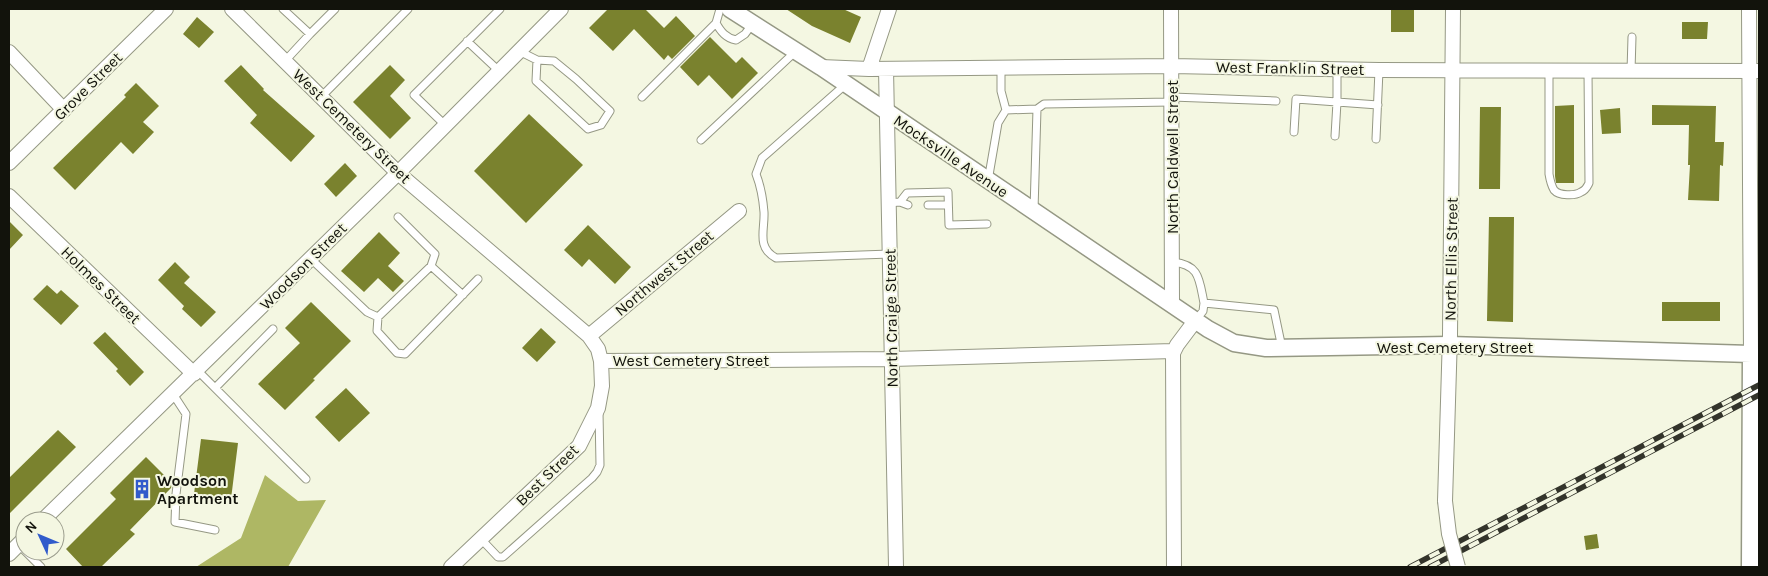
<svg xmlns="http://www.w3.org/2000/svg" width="1768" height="576" viewBox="0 0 1768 576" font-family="Karla,sans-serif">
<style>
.forest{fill:#aeb764}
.building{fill:#7a822e}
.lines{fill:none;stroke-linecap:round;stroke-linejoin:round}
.service-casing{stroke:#959884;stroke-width:9}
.minor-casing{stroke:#959884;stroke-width:16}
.tertiary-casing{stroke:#959884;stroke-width:19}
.service{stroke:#fff;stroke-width:7}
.minor{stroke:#fff;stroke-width:14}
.tertiary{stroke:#fff;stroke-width:16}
.rail-casing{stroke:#33342b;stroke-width:5.5}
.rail{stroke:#f4f7e2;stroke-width:4;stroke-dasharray:11;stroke-linecap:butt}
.minor-bridge-casing{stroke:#959884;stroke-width:16;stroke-linecap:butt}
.minor-bridge{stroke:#fff;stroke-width:14}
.labels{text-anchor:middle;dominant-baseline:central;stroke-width:4;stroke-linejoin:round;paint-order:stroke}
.street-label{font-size:16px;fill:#12130c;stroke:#f4f7e2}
.poi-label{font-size:16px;font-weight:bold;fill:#12130c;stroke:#f4f7e2;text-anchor:start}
</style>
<rect width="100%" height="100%" fill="#f4f7e2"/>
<path class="forest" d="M265,475L298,501L326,500L288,567H196L241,538Z"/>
<path class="building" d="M608,9H645L664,28L676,16L695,36L672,59L668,55L664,60L634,29L613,51L589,28Z
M786,9H843L861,17L850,43L812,26Z
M1391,9H1414V32H1391Z
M197,17L214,32L199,48L183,34Z
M1682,22H1708L1707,39H1682Z
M710,37L736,63L742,57L758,73L732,99L709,75L698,86L680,67Z
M241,65L264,89L263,90L315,136L291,162L250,123L257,115L224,81Z
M390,65L405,80L390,96L411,118L390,139L353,102Z
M136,83L159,106L143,122L154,132L133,154L121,142L75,190L53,168L126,97L124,95Z
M1574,105V183H1556L1555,176V106Z
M1652,105L1716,106L1715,142H1724L1723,166L1720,165L1719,201L1688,200L1690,165H1688L1689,125H1652Z
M1480,107H1501L1500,189H1479Z
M1620,108L1621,133L1602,134L1600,110Z
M529,114L583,165L526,223L474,171Z
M345,163L357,176L336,197L324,184Z
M1489,217H1514L1513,322L1487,321Z
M9,221L23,235L9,250Z
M588,225L631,267L615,284L589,259L582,267L564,250Z
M379,232L400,253L388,266L404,281L393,292L378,278L364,292L341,271Z
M175,262L190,277L184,283L216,312L201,327L182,309L184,306L158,280Z
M47,285L57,294L61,290L79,306L61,325L33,299Z
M311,302L351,341L313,379L315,380L285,410L258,384L300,343L285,328Z
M1662,302H1720V321H1662Z
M541,328L556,342L537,362L522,348Z
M105,332L144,372L130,386L116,371L118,369L93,343Z
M346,388L370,413L339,442L315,417Z
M58,430L76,447L9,514V478Z
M201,439L238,443L231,499L194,494Z
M146,457L172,483L171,488L130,530L135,534L101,567H83L66,549L116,499L110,493Z
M1597,534L1599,548L1586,550L1584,536Z"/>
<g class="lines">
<defs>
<path id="service" d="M283,9L310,34L285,61
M720,9L716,23C721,32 726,38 736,40L745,34L753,23
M310,34L335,9
M467,41L499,71
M519,51L537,60L554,61L576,79L610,111L601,125L588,129L536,81L537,60
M1001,68V91L1006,110
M1549,70V174C1550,180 1551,185 1554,190C1559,196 1575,196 1581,192C1586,190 1587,187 1589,183L1588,71
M1631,71L1632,37
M846,84L762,158L756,174C761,187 763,199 764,212C765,230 756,247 776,258L890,254
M321,97L408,9
M642,97L716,23
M1172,97L1276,101
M445,125L414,95L500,9
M1294,132L1296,99L1378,105
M1335,136L1337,102V69
M1376,139L1379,70
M701,140L796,51
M988,181L998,123L1006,110L1037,109
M900,202L908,205
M888,203L900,202L907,193L948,192L949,225L987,224
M928,205H948
M1034,210L1037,109L1044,104L1172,102
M311,259L367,312L378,317L431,266L435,254L398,217
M1173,262C1200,265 1199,279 1204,303L1274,310L1282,348
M431,266L463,295
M378,317L377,331L397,353L405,354L478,279
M1196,320L1203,311L1204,303
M197,370L306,479
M215,388L273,329
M173,394L186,414L176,494L175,522L215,530
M481,539L498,557H503L592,478L597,472L600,465L599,412
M18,544L41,567"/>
<path id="minor" d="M232,9L398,173L589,336L598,349L601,361L892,359L1173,351
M1171,9L1172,304
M1749,9L1751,354
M9,52L64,110
M821,67L869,69L1172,66L1379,70L1759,71
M869,69L889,9
M886,69L896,567
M9,163L166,9
M9,196L194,374
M589,336L739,211
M1445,501L1450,335L1453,9
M42,521L398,173L561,9
M9,554L25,538
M451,567L579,446L598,408L602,386L601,361
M1174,567L1173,353L1177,345L1195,321"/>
<path id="tertiary" d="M730,9L821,67L1208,329L1234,343L1266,348L1449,345L1751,354L1750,567"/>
</defs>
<use href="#service" class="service-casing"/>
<use href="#minor" class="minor-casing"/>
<use href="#tertiary" class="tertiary-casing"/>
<use href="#service" class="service"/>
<use href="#minor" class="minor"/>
<use href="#tertiary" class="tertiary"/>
<defs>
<path id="rail" d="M1410,567L1759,385
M1430,567L1759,395"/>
</defs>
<use href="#rail" class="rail-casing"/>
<use href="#rail" class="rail"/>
<defs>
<path id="minor-bridge" d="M1445,501L1449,534L1458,567"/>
</defs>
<use href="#minor-bridge" class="minor-bridge-casing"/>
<use href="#minor-bridge" class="minor-bridge"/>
</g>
<defs>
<symbol id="building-bare" viewBox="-9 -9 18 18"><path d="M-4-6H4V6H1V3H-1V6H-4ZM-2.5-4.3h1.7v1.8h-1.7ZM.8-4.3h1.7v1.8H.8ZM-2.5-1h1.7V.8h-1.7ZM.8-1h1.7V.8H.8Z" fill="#315bcb" stroke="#f4f7e2" stroke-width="2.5" paint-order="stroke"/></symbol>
</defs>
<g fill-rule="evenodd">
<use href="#building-bare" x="128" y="475" width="28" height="28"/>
</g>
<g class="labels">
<g class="street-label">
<text transform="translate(1290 68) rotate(1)">West Franklin Street</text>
<text transform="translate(88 86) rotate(-45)">Grove Street</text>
<text transform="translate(352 126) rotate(44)">West Cemetery Street</text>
<text transform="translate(951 156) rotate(34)">Mocksville Avenue</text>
<text transform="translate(1172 157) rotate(-90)">North Caldwell Street</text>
<text transform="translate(1451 259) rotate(-89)">North Ellis Street</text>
<text transform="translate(303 266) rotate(-45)">Woodson Street</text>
<text transform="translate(664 273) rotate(-40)">Northwest Street</text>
<text transform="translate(101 285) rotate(44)">Holmes Street</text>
<text transform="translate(891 318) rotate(-91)">North Craige Street</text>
<text x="1455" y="347">West Cemetery Street</text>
<text x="691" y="360">West Cemetery Street</text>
<text transform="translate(547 475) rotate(-44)">Best Street</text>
</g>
<g class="poi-label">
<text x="157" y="480">Woodson<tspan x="157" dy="18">Apartment</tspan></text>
</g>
</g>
<rect width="1768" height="576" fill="none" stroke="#12130c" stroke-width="20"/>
<g transform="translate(40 536) rotate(314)"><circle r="24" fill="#f4f7e2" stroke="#9a9c8c"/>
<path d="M0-4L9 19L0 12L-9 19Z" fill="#315bcb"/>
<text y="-8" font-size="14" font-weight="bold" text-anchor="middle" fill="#12130c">N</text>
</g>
</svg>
